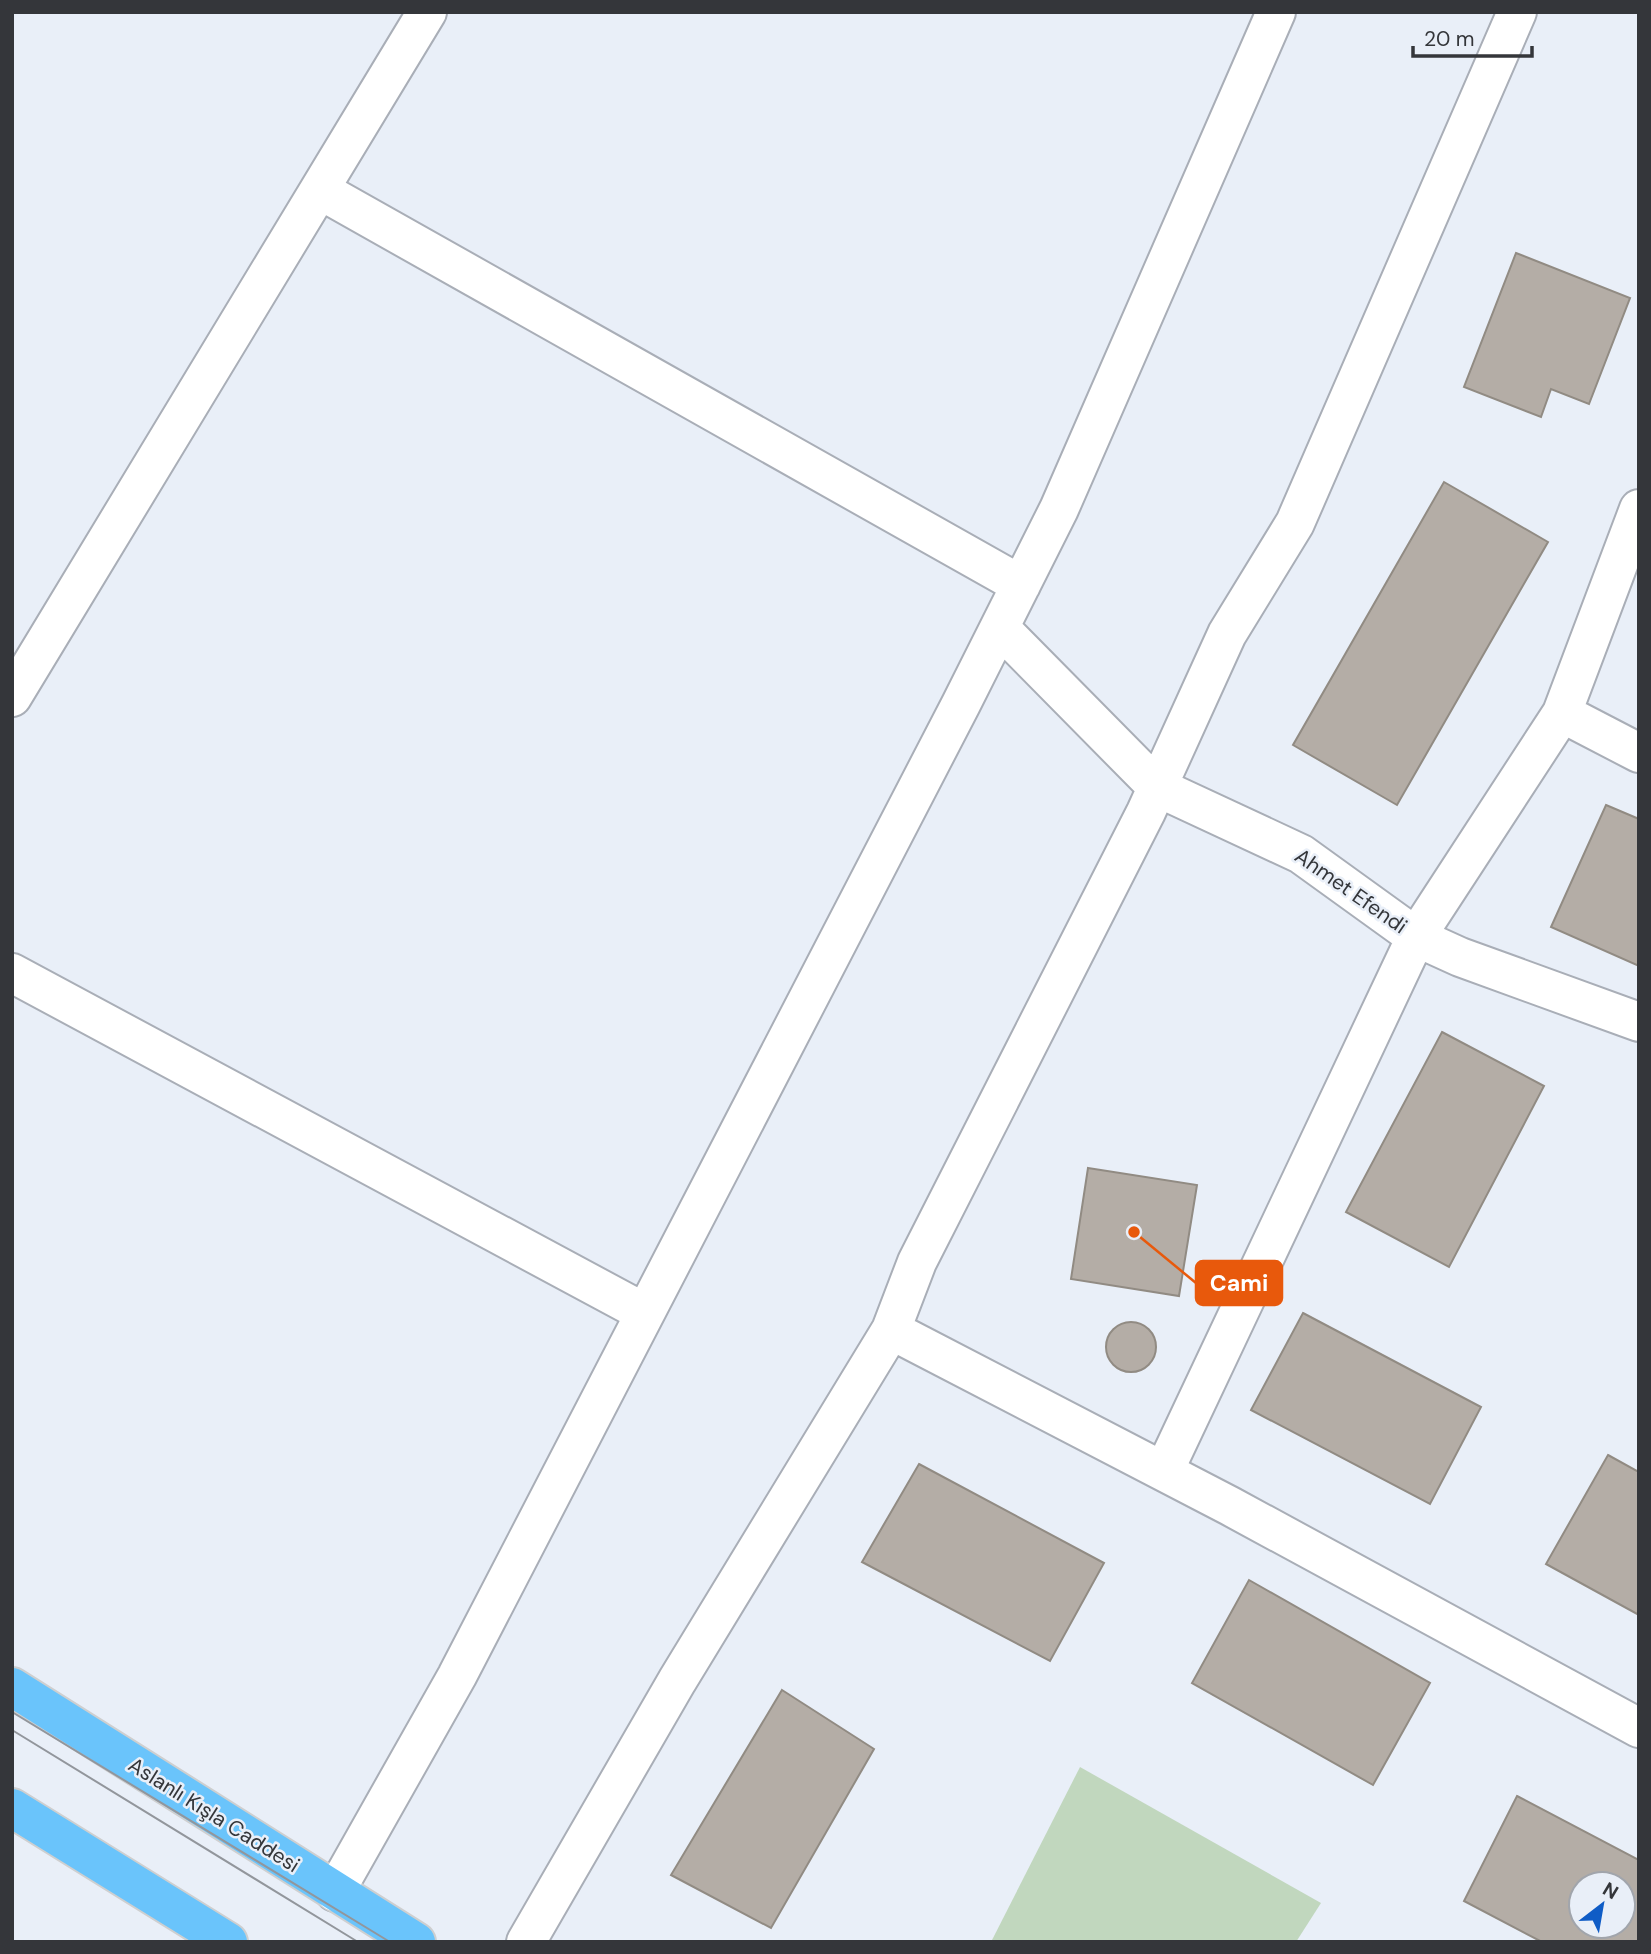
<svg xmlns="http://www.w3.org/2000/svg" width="1651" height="1954" viewBox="0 0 1651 1954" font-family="'DM Sans',sans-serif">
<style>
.green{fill:#c1d7be}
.building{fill:#b4ada6;stroke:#918b83;stroke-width:2;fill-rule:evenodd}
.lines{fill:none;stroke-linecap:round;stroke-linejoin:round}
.minor-casing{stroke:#a9aeb7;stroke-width:42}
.major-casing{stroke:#cecfd0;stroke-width:42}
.minor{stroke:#fff;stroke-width:38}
.major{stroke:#6ac4fb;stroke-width:38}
.tram{stroke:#92969c;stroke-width:2}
.labels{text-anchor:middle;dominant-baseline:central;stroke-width:5;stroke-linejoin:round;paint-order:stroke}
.street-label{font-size:21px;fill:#34363a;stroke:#e9eff8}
.leader{fill:none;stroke:#e8590c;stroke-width:2.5}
.callout-dot{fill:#e8590c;stroke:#e9eff8;stroke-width:2.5}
.callout{fill:#e8590c;stroke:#e8590c;stroke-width:2.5}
.callout-label{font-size:23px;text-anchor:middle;font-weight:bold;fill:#fff}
</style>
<rect width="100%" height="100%" fill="#e9eff8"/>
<path class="green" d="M1080,1767L1321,1903L1296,1942H991Z"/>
<path class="building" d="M1516,253L1630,298L1589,404L1551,389L1541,417L1464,387Z
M1444,482L1548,542L1397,805L1293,745Z
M1606,805L1639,819V966L1551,927Z
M1442,1032L1544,1086L1449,1267L1346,1212Z
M1088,1168L1197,1185L1179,1296L1071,1279Z
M1303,1313L1481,1407L1430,1504L1251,1410Z
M1106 1347a25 25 0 1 1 50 0a25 25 0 1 1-50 0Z
M1608,1455L1639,1472V1615L1546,1564Z
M919,1464L1104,1563L1050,1661L862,1562Z
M1249,1580L1430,1683L1373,1785L1192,1683Z
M782,1690L874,1749L771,1928L671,1875Z
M1517,1796L1639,1860V1942H1542L1464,1901ZM1581,1884H1623V1926H1581Z"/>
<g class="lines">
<defs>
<path id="minor" d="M320,190L1021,585
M1000,628L1157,787L1301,854L1416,937L1460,957L1639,1022
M12,697L427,12
M1562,713L1639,753
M12,973L645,1313
M891,1330L1230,1506L1639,1728
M1164,1471L1416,937L1562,713L1639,509
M335,1892L457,1676L961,704L1059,509L1276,12
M526,1942L677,1681L891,1330L917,1262L1146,812L1227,634L1295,523L1517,12"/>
<path id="major" d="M12,1687L416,1942
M12,1808L228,1942"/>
</defs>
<use href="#minor" class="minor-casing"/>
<use href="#major" class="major-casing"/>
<use href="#minor" class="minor"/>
<use href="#major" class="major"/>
<path class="tram" d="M12,1712L390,1942
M12,1730L358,1942"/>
</g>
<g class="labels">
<g class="street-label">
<text transform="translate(1351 891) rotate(35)">Ahmet Efendi</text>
<text transform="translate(214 1815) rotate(32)">Aslanlı Kışla Caddesi</text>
</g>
</g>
<path class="leader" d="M1134 1232L1196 1283"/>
<circle class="callout-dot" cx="1134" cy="1232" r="7"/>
<rect class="callout" x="1196" y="1261" width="86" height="44" rx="7"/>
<g class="callout-label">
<text x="1239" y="1291">Cami</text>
</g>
<rect width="1651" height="1954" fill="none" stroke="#34363a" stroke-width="28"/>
<g transform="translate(1602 1905) rotate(31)"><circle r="33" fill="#e9eff8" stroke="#a1a5ac" stroke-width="2"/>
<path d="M0-5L12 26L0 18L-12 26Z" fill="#0f5cc6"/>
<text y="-10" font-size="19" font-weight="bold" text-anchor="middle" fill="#34363a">N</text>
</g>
<path d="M1413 46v10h119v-10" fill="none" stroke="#34363a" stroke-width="3.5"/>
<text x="1424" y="46" font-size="21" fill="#34363a" stroke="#e9eff8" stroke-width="5" paint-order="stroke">20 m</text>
</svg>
